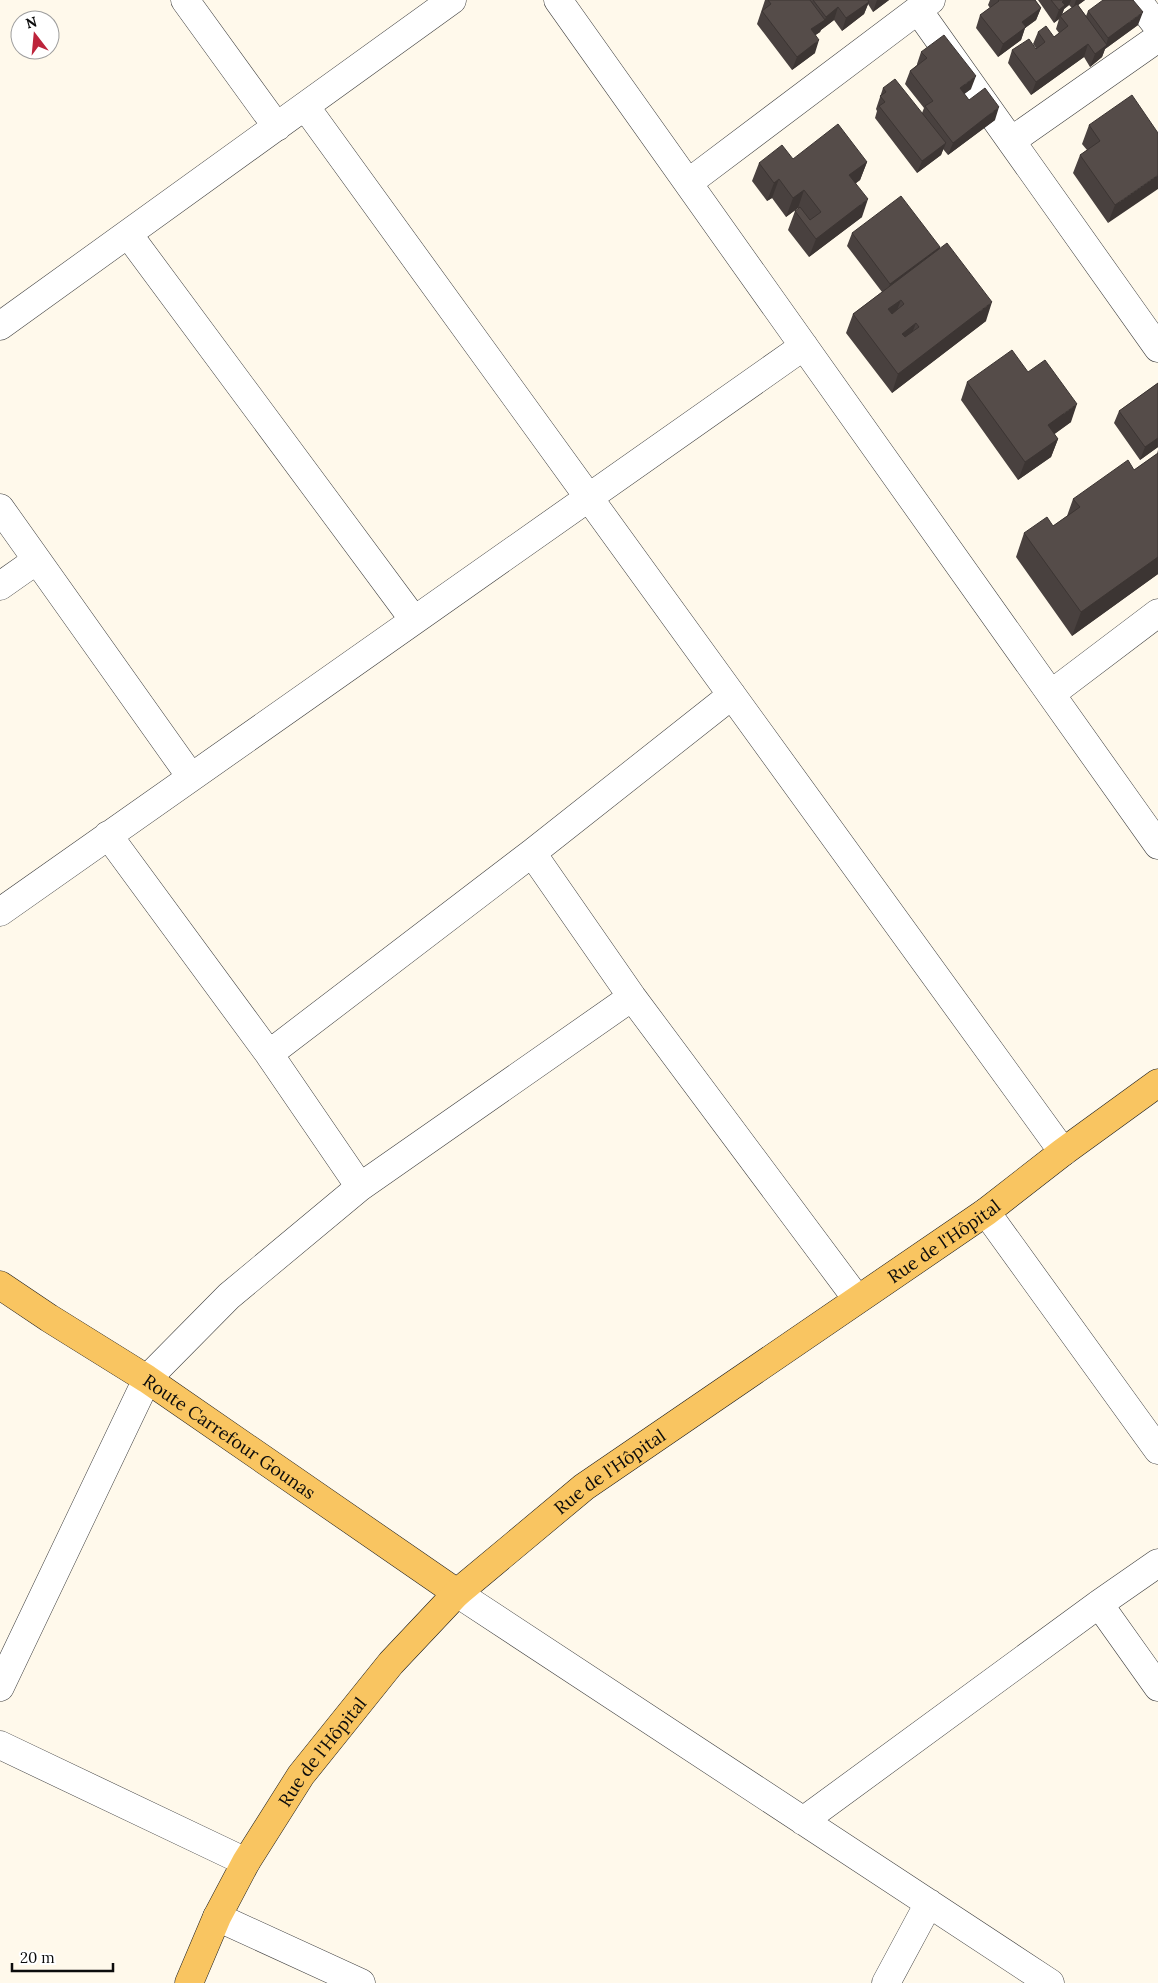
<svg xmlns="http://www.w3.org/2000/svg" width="1158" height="1983" viewBox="0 0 1158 1983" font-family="Lora,serif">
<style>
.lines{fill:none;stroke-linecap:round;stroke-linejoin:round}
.minor-casing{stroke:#3f3f3f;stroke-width:29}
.major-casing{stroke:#1d1d1d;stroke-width:29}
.minor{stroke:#fff;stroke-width:28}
.major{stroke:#f9c561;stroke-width:28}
.wall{fill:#49413f;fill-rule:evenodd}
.shaded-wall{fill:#3c3533}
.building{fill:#554c49;stroke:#3c3533;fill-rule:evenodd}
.labels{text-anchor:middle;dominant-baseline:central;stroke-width:5;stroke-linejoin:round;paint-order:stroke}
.street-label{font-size:18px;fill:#0c0c0c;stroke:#fff}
</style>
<rect width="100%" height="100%" fill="#fff9eb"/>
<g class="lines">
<defs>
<path id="minor" d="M185,0L277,127
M558,0L1158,845
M1137,0L1158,27
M918,10L1158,348
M305,106L1063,1152
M1011,141L1158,38
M688,183L931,0
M128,234L414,620
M0,326L452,0
M0,508L191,777
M0,586L37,560
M1051,694L1158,613
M108,835L269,1054L360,1187
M532,853L632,997L857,1299
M0,912L804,346
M269,1054L532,853L732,695
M986,1212L1158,1450
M457,1593L1050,1983
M1099,1604L1158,1687
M0,1687L147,1379L229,1296L360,1187L632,997
M0,1745L246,1862
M803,1821L1099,1604L1158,1563
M217,1917L361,1983
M886,1983L929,1903"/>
<g id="major">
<path id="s1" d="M0,1285L49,1318L147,1379L457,1593"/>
<path id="s2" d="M189,1983L217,1917L246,1862L301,1775L391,1663L457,1593L584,1487L986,1212L1063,1152L1158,1083"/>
</g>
</defs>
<use href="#minor" class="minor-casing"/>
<use href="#major" class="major-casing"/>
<use href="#minor" class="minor"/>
<use href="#major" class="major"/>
</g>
<path class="wall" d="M765,0H889L873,12L868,4L864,14L842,31L834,20L821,30L820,32L815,35V53L792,70L757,24Z
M990,0H1035L1041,8L1036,20L1025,28L1021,40L998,57L976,28L980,15L990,8L988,5Z
M1038,0H1085L1078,5L1086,16L1088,11L1138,25L1105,49L1102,57L1090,67L1084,57L1031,95L1008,63L1012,50L1036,48L1033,44L1038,32L1054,37L1059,33L1056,29L1059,19L1054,23ZM1069,5L1072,8L1062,15L1064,9Z
M921,52L971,89L964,94L969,100L995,120L948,155L943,149L941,155L917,173L875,118L877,111L876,109L883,88L922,113L924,108L905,84L910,71L917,65V64Z
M1089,125L1158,133L1108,223L1073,173L1080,155L1087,150L1082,144Z
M793,159L867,162L860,180L856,183L862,217L809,257L788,230L795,211L798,209V208L786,217L772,198L767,201L752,181L759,163Z
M852,233L940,247V249L986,321L892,393L846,333L853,314L882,292L847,246Z
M1028,372L1071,422L1054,434L1058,439L1051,457L1018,480L961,400L967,382Z
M1158,383V447L1140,460L1114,423L1119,411Z
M1158,450V574L1072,636L1016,557L1024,533L1053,526L1067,516L1073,499L1134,470L1157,454Z"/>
<path class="shaded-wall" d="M877,0H889L873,12Z
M1064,0H1071L1069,5L1064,9L1061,17L1060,16L1059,19L1054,23L1062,2Z
M1076,0H1085L1073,9Z
M869,2L864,14L842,31L846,18Z
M838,7L834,20L821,30L826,17Z
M1041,8L1036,20L1025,28L1021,40L998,57L1003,44L1022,22Z
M1143,12L1138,25L1105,49L1102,57L1090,67L1095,54L1106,46L1108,38Z
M825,20L820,32L806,42L811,29Z
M819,40L815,53L792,70L797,57Z
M1088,44L1084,57L1031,95L1036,82Z
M976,76L971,89L955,101L960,88Z
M999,107L995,120L948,155L953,143Z
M946,143L941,155L917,173L922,161Z
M867,162L860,180L843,193L849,175Z
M1158,175V189L1108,223L1115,205Z
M779,179L772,198L767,201L774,183Z
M804,190L798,208L786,217L793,198Z
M868,199L862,217L809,257L816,239Z
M940,247L936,259L886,297L890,284Z
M901,300L894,318L888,309Z
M992,302L986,321L892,393L898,374Z
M916,323L909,341L902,334Z
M1077,404L1071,422L1041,444L1048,425Z
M1158,438V447L1140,460L1145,447Z
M1058,439L1051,457L1018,480L1025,462Z
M1158,557V574L1072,636L1081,612Z"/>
<path class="building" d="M768,0H810L825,20L811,29L819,40L797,57L762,11L771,4Z
M813,0H868L869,2L846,18L838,7L826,17Z
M998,0H1035L1041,8L1022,22L1026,27L1003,44L980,15L999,1Z
M1051,0H1064L1062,2L1065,5L1059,10Z
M1103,0H1133L1143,12L1108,38L1088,11Z
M1077,4L1107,45L1095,54L1088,44L1036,82L1012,50L1029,39L1036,49L1045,42L1038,32L1046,26L1054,37L1068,26L1060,16Z
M944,35L976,76L960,88L969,100L985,88L999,107L953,143L925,106L933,101L910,71L927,58L921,52Z
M895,79L946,143L922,161L879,106L885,102L880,96L886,92L883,88Z
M1132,95L1158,133V175L1115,205L1080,155L1100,141L1089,125Z
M838,124L867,162L849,175L868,199L816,239L795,211L800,207L810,220L821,212L804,190L793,198L779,179L774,183L759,163L782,145L793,159Z
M901,196L940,247L890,284L852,233Z
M947,243L992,302L898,374L853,314ZM901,300L904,304L892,314L888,309ZM916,323L919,327L905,337L902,334Z
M1012,350L1028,372L1045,360L1077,404L1048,425L1058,439L1025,462L967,382Z
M1158,383V438L1145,447L1119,411Z
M1158,453V557L1081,612L1024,533L1047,517L1053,526L1080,507L1073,499L1128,460L1134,470Z"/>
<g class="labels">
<g class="street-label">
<text stroke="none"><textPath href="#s2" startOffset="1078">Rue de l'Hôpital</textPath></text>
<text stroke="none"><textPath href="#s1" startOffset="275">Route Carrefour Gounas</textPath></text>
<text stroke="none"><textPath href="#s2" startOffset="672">Rue de l'Hôpital</textPath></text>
<text stroke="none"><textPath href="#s2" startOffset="268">Rue de l'Hôpital</textPath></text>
</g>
</g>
<g transform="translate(35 35) rotate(344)"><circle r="24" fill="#ffffff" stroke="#9e9e9e"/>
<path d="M0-4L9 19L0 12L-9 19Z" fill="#bd243b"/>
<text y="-8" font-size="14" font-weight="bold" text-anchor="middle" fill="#0c0c0c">N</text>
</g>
<path d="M12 1963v8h101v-8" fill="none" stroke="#0c0c0c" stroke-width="2.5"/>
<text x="20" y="1963" font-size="15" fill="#0c0c0c" stroke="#ffffff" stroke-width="4" paint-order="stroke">20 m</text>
</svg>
